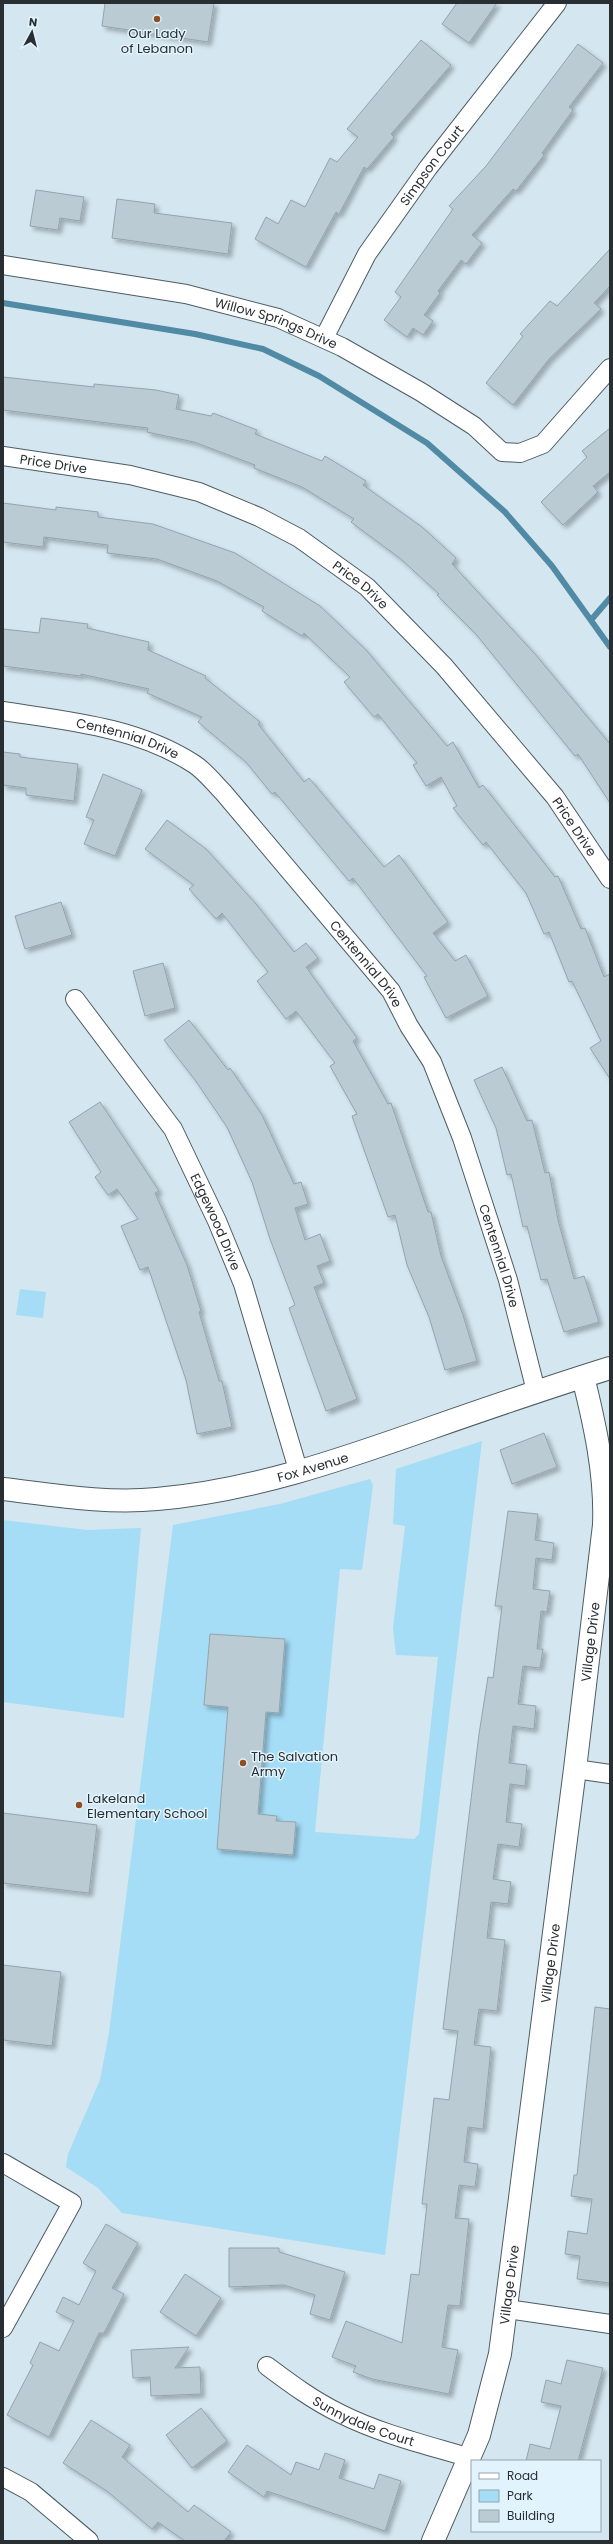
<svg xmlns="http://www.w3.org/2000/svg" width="613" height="2544" viewBox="0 0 613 2544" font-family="Poppins,sans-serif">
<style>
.green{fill:#a5dcf6}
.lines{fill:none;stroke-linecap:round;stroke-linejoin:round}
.stream{stroke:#518aa4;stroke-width:6}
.building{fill:#bacbd4;stroke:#94a4ad;filter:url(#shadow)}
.street-casing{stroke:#4d5c64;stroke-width:20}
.secondary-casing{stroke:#4d5c64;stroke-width:24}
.street{stroke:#fff;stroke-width:18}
.secondary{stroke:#fff;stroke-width:22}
.poi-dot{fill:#924d23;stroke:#e1f3fc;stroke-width:1.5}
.labels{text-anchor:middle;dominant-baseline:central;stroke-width:3;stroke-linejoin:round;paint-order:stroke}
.poi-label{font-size:13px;fill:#282e32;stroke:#e1f3fc;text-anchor:start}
.street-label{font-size:13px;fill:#282e32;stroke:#e1f3fc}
</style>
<defs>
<filter id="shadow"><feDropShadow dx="3.5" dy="3.5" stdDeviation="2" flood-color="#0004"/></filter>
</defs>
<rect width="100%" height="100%" fill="#d4e6ef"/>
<path class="green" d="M20,1289L46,1292L43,1318L16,1315Z
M482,1441L385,2255L122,2213L98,2188L66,2167L68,2154L100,2080L109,2033L173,1525L280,1504L370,1479L373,1485L362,1570L340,1569L315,1832L414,1839L419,1834L438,1657L396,1655L393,1628L405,1526L393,1524L396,1469Z
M3,1520L87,1530L141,1528L124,1718L3,1702Z"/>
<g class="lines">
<path class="stream" d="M3,303L195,334L263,349L319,376L427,443L505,512L552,566L610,647
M591,620L610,598"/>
</g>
<path class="building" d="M105,3H214L208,42L102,26Z
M457,3H497L469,43L442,24Z
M421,40L451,65L391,134L394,137L367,169L364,167L339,214L336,212L306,267L255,239L266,217L278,224L291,200L305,207L330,158L337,162L358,137L347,129Z
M578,44L603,63L569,107L573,110L542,153L544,155L516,191L513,189L472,235L482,243L466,264L461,260L438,291L440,293L424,315L433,321L423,335L413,328L407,337L384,320L401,297L395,292L453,209L449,206L486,166Z
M36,190L84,197L80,221L60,218L58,230L30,226Z
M117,199L155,204L154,213L232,223L228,254L112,238Z
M610,249V286L594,303L601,309L549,359L513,405L486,383L523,336L520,334L550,301L557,306Z
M3,377L94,387V384L156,390L179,395L176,409L211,416L213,413L257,430L255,434L322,461L325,456L366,481L363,485L422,527L456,558L452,564L535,654L610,744V803L578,754L575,756L475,633L437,595L439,594L401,559L351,522L354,519L302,487L254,468L255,465L194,442L147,432L148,428L3,410Z
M610,428V472L593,486L598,492L563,525L541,502L587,457L582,451Z
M3,503L56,510V507L98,512V517L153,524L235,553L320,606L366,650L447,746L453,742L479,788L483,785L555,877L558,876L581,929L585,928L604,977L610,974V1079L590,1048L601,1041L572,981L569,982L549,932L544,934L526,893L486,842L483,845L453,808L457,806L441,777L426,786L413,765L417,763L378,714L374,717L344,682L350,677L304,633L302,636L262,611L264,607L217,581L157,559L107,553L108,545L44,537L43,547L3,542Z
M41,618L88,624L87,628L149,642L148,650L206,676L205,678L260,722L258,724L304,782L309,778L384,867L399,855L448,922L433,933L455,961L466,955L488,996L446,1018L424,977L427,976L353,878L349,881L275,792L272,794L246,762L198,722L202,717L147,693L149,689L81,674V676L3,666V629L39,633Z
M3,752L20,754V757L78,764L74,801L26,795V788L3,785Z
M103,774L142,790L115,856L84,844L94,820L86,817Z
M167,820L206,849L256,904L294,952L306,943L318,958L306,967L357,1038L353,1041L388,1104L391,1103L428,1212H431L441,1256L463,1315L477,1361L445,1370L429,1317L407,1265L395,1215L388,1217L352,1116L357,1114L330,1066L335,1063L296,1011L286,1019L257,981L268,972L222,913L216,919L189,889L194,885L145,849Z
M61,902L72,935L25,949L15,916Z
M163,963L175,1008L145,1016L133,971Z
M189,1020L228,1070L230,1068L262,1115L294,1184L301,1182L308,1204L295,1208L305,1240L320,1234L330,1261L317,1266L324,1283L314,1287L357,1399L326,1411L289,1308L295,1305L270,1239L252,1182L227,1127L195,1080L164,1040Z
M502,1067L527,1121L532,1120L545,1173L549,1172L558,1220L574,1279L584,1276L599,1322L564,1332L547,1279L541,1280L527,1226L523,1227L511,1174L507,1175L496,1128L474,1080Z
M100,1102L159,1191L155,1193L187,1265L201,1311L199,1312L219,1381H222L232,1427L197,1434L186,1380L148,1267L140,1270L121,1226L138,1219L117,1189L108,1195L95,1177L101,1172L69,1122Z
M544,1433L557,1467L512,1484L500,1450Z
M508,1511L538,1514L535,1540L554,1543L552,1560L536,1558L533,1589L550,1591L547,1612L541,1611L537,1649H543L540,1668L523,1666L518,1704L536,1706L534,1729L513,1726L509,1763L527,1765L525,1786L510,1784L506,1822L522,1824L519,1847L498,1844L493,1879L511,1882L508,1904L491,1902L487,1938L505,1940L497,2011L479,2009L474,2045L491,2047L483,2129L468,2127L464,2162L478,2164L475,2187L459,2185L455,2218L469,2219L460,2306L448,2305L442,2347L458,2350L449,2394L372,2379L353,2372L356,2366L332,2357L346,2321L402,2343L411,2274L419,2275L427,2204H422L434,2098L449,2100L458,2031L443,2029L479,1734L488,1677L493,1678L502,1606H495Z
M210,1634L285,1639L279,1713L266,1712L258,1814L277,1816L276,1821L296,1822L293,1855L217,1849L228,1707L204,1705Z
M3,1813L97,1825L89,1893L3,1883Z
M3,1965L61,1972L52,2046L3,2040Z
M595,2007L610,2009V2283L577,2279L580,2256L565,2254L568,2231L587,2234L592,2199L571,2196L574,2175H577Z
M106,2224L138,2243L112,2288L124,2294L104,2333H99L49,2437L7,2415L33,2365L30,2363L40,2342L59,2351L74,2321L56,2312L63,2297L79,2305L96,2271L83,2263Z
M229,2248H279V2252L345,2272L330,2320L310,2314L315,2295L284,2285L229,2287Z
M185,2274L221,2298L196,2336L160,2312Z
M189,2347L175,2368L200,2367L201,2394L151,2396L150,2377L133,2378L131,2350Z
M567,2360L603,2368L578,2461H526L530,2444L550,2449L561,2406L541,2402L546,2380L561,2384Z
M201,2408L227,2441L192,2468L166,2435Z
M91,2420L130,2445L122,2457L188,2512L194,2505L231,2532L224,2541H185L158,2522L152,2529L107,2491L63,2463Z
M247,2445L291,2475L296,2462L319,2470L325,2453L345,2460L339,2478L374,2489L379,2474L401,2481L385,2531L267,2491L264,2497L228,2472Z"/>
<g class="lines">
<defs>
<g id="street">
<path id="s1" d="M3,265L186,294L278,318L342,347L421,392L474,426L502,452L520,453L543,444L610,368"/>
<path id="s2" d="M324,338L367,254L428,168L557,3"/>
<path id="s3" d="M3,456L130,475L199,492L259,517L299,538L367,587L444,666L555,797L610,879"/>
<path id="s4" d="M3,711C68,721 137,727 194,764C205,771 214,783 223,792L391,991L409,1026L432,1062L462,1138L508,1280L536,1391"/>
<path id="s5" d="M75,999L173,1129L217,1221L243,1284L299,1473"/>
<path d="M575,1769L610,1774"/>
<path d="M3,2163L72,2203L3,2328"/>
<path d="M507,2309L610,2324"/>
<path id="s6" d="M267,2366C291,2384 314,2401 341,2414C381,2434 427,2445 470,2458"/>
<path d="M3,2477L31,2492L89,2541"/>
</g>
<g id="secondary">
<path id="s7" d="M3,1489C54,1495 106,1504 157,1499C251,1491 340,1460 428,1429C488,1408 549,1387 610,1368"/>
<path id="s8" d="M433,2541L479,2435L500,2354L575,1769L604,1525C606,1475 595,1425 583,1377"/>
</g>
</defs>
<use href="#street" class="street-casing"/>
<use href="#secondary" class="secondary-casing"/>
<use href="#street" class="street"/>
<use href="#secondary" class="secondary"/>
</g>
<g class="poi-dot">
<circle cx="157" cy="19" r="4"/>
<circle cx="243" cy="1763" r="4"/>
<circle cx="79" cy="1805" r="4"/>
</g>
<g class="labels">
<g class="poi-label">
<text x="157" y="33" text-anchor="middle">Our Lady<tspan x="157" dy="15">of Lebanon</tspan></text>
<text x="251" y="1756">The Salvation<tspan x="251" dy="15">Army</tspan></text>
<text x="87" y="1798">Lakeland<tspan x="87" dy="15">Elementary School</tspan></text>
</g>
<g class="street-label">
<text stroke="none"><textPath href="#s2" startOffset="204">Simpson Court</textPath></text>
<text stroke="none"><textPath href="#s1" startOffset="280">Willow Springs Drive</textPath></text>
<text stroke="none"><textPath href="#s3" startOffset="51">Price Drive</textPath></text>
<text stroke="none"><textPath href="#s3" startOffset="387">Price Drive</textPath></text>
<text stroke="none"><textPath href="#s4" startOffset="128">Centennial Drive</textPath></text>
<text stroke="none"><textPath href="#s3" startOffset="711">Price Drive</textPath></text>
<text stroke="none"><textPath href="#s4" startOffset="464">Centennial Drive</textPath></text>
<text stroke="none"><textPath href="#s5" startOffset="265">Edgewood Drive</textPath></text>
<text stroke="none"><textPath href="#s4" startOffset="788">Centennial Drive</textPath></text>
<text stroke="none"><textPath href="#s7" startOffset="314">Fox Avenue</textPath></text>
<text stroke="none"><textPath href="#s8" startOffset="917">Village Drive</textPath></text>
<text stroke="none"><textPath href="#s8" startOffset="593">Village Drive</textPath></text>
<text stroke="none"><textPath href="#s8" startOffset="269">Village Drive</textPath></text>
<text stroke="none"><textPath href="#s6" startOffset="112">Sunnydale Court</textPath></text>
</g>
</g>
<rect width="613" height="2544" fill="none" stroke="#282e32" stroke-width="8"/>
<rect x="471" y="2460" width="130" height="72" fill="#e1f3fc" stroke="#97a4ab"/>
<rect x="479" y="2473" width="20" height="6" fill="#ffffff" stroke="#97a4ab"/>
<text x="507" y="2480" font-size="12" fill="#282e32">Road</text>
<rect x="479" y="2490" width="20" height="12" fill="#a5dcf6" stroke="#97a4ab"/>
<text x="507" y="2500" font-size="12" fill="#282e32">Park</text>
<rect x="479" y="2510" width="20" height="12" fill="#bacbd4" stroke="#97a4ab"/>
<text x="507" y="2520" font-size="12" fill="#282e32">Building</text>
<g transform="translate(32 32) rotate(7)" stroke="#e1f3fc" stroke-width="3" paint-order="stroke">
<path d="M0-3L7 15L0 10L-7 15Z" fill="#282e32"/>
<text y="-6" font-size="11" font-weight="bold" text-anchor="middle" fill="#282e32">N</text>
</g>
</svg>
